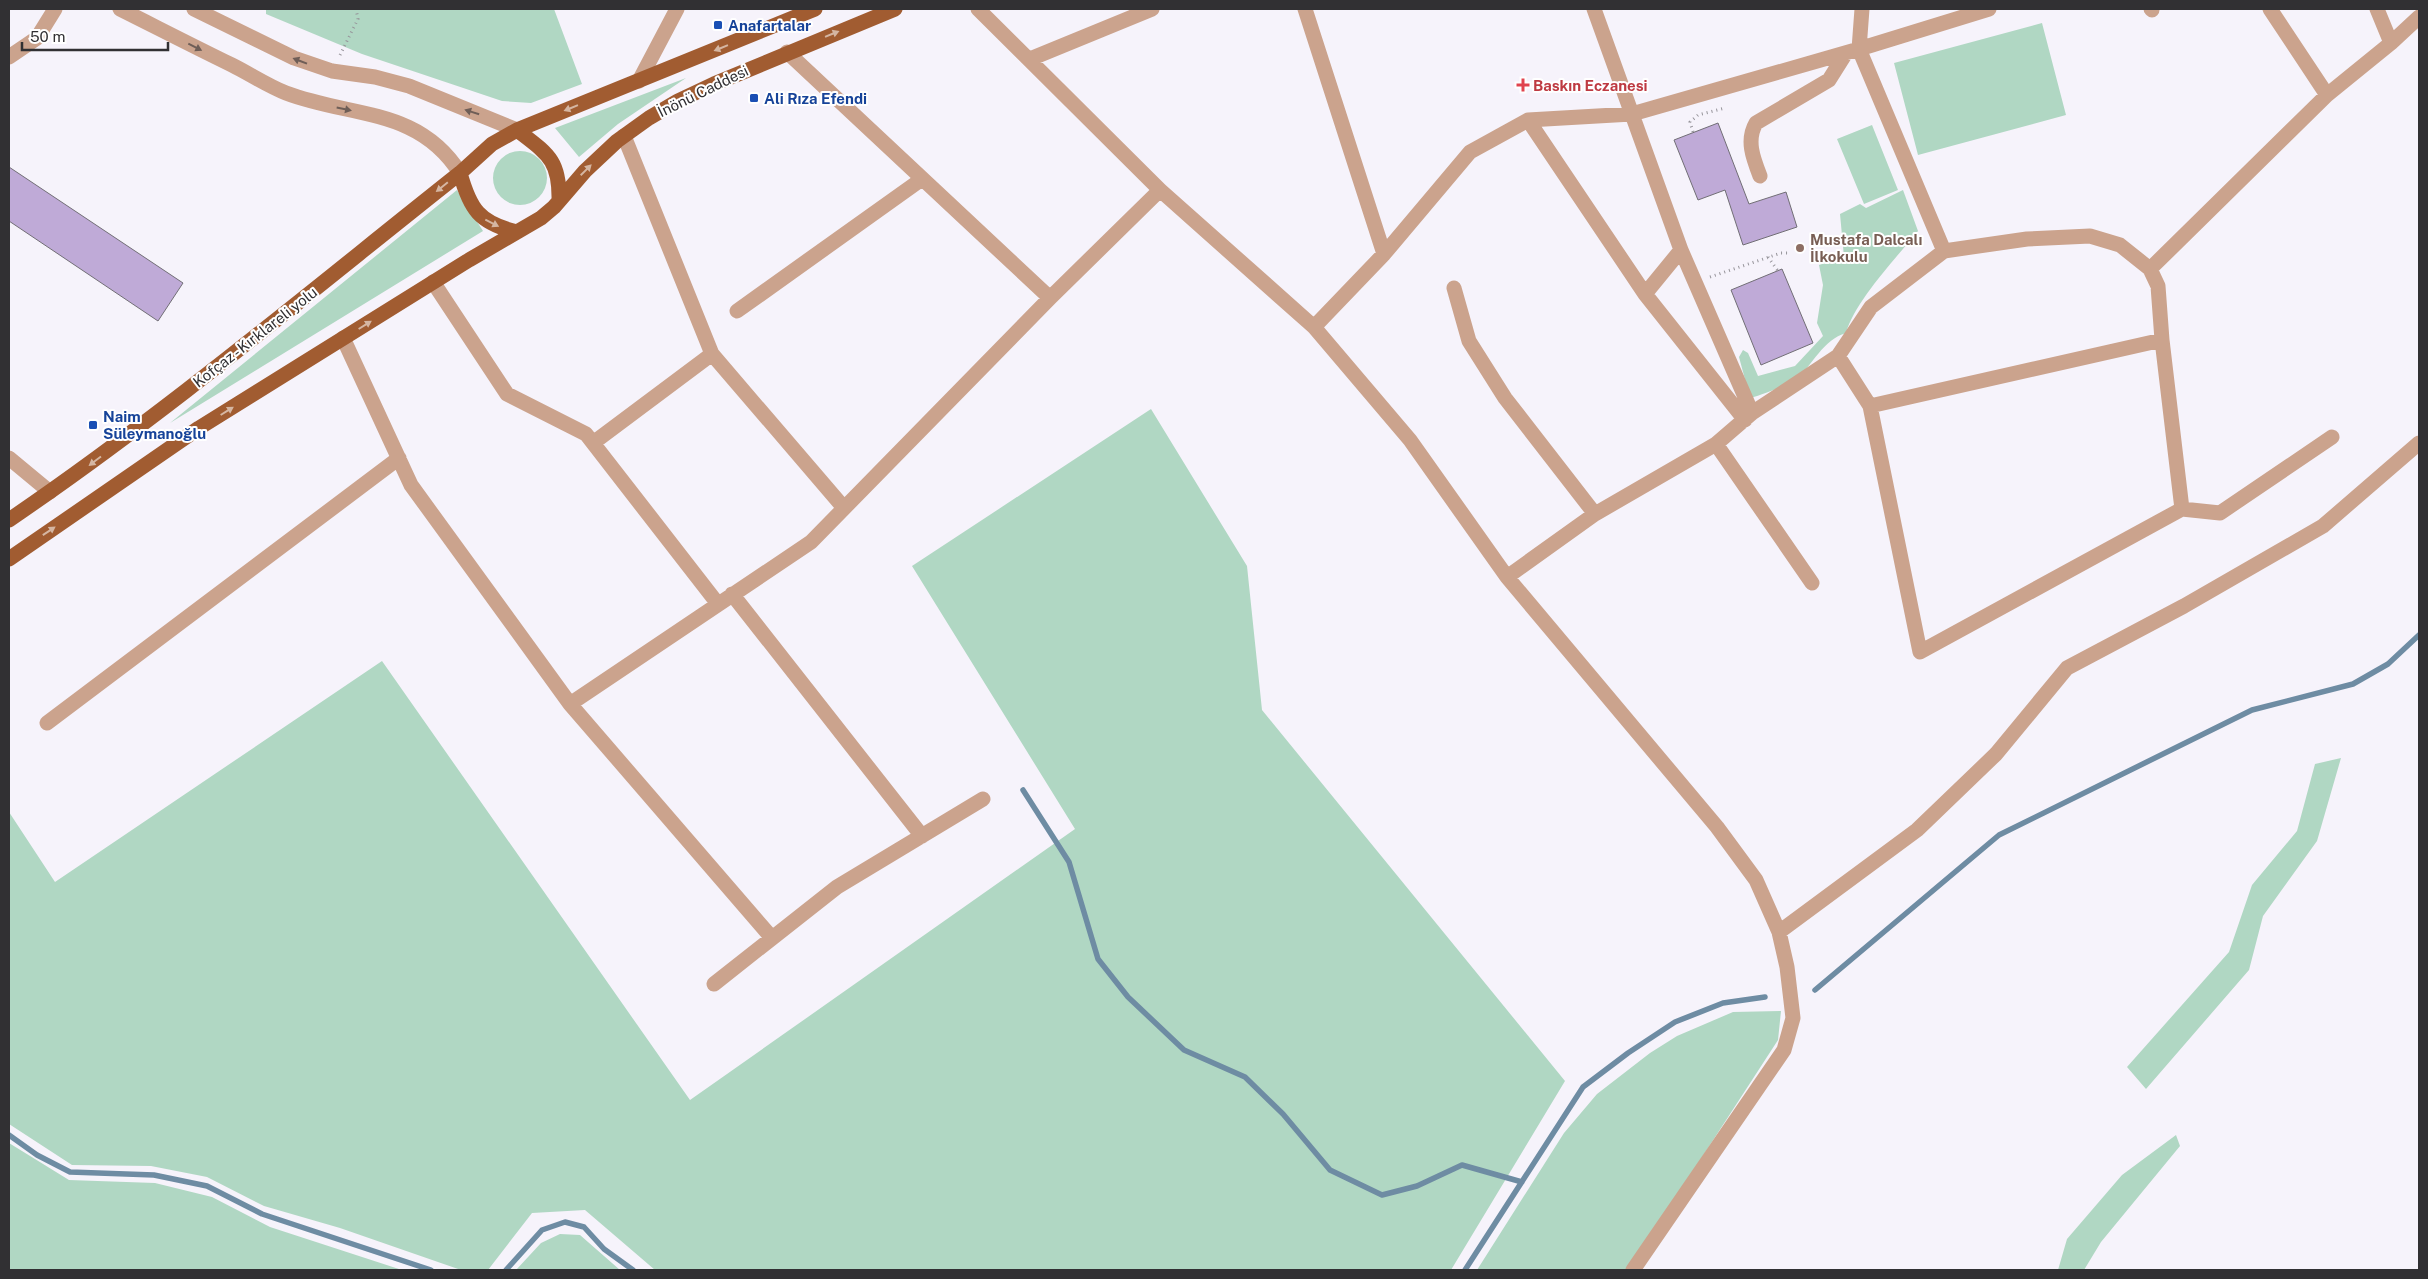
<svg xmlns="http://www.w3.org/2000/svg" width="2428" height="1279" viewBox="0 0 2428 1279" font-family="'Public Sans',sans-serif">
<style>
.green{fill:#b0d7c3}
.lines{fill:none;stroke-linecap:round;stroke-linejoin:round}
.stream{stroke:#6e8ca3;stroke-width:5.5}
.building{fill:#bfaad7;stroke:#716e75}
.path{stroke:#96949a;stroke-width:3;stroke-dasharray:1 4;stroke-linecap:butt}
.minor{stroke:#cba38d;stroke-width:15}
.major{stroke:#a15c31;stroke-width:15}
.oneway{fill:#d5b6a2}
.oneway2{fill:#6f5e57}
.transit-dot{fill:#1a4fb4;stroke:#fff;stroke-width:2}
.health-dot{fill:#e0444e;stroke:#fff;stroke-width:2}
.education-dot{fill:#8d6e63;stroke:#fff;stroke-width:2}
.labels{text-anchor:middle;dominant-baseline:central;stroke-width:4;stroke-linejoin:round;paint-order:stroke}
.transit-label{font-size:15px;font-weight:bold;fill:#164399;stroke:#fff;text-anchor:start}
.health-label{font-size:15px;font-weight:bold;fill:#be3a42;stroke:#fff;text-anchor:start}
.street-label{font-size:15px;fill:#313033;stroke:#fff}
.education-label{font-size:15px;font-weight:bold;fill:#785e54;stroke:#fff;text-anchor:start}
</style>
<rect width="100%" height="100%" fill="#f6f3fb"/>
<path class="green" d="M266,9H554L582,84L531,103L502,101L362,54L266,14Z
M2042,23L2066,115L1918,155L1894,63Z
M686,78L618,124L579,157L555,128Z
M1872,125L1898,190L1864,204L1837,139Z
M493 178a27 27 0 1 1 54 0a27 27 0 1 1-54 0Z
M457,190L483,231L170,423Z
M1903,190L1918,231C1897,257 1855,301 1846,333C1823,340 1813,364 1796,380C1793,383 1756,397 1750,398L1739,357L1743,350L1748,353L1758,376L1795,366L1823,336L1817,323L1823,285L1819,265L1844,257L1840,214L1860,204L1866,208Z
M1151,409L1247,566L1262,710L1565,1081L1451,1270H655L585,1210L532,1213L488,1270H461L340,1228L264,1206L207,1177L151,1166L72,1165L9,1124V812L55,882L382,661L690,1100L1075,829L912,566Z
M2341,758L2317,841L2263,916L2249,970L2146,1089L2127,1067L2229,952L2252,885L2297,831L2315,764Z
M1781,1011L1778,1040L1647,1242L1625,1270H1477L1564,1133L1597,1094L1650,1053L1677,1036L1733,1012Z
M2176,1135L2180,1146L2101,1242L2084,1270H2058L2067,1239L2122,1175Z
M9,1143L69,1180L155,1183L212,1197L270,1227L402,1270H9Z
M560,1234L580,1235L620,1270H516L541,1243Z"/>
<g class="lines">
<path class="stream" d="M1023,790L1069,862L1098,959L1128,997L1184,1050L1245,1077L1283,1114L1330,1170L1382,1195L1417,1186L1462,1165L1522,1182
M1815,990L1999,835L2252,710L2353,684L2388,664L2419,635
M9,1135L37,1155L70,1172L154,1175L207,1186L262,1214L431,1270
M506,1270L542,1230L565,1222L584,1227L604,1249L633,1270
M1465,1270L1583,1087L1628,1053L1675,1022L1723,1003L1765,997"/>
</g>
<path class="building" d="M1718,123L1749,204L1786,192L1797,227L1743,245L1725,190L1698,200L1674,140Z
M9,167L183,283L158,321L9,221Z
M1782,269L1813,343L1761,365L1731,290Z"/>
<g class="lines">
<path class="path" d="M340,55L358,19L356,9
M1693,132L1690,122L1698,115L1725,108
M1768,257L1778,271
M1710,277L1781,253H1788"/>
<path class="minor" d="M120,9C158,28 195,47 232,65C250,74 268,86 286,93C352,118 418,107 460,173
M194,9L294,58L332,71L375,77L409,86L517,130
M978,9L1160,190L1314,327L1410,440L1507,577L1717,827L1756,880L1779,932L1787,967L1793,1018L1784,1050L1633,1270
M1305,9L1384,254
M1594,9L1681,250L1752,413
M2151,9L2152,10
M2270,9L2327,95
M2377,9L2391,43
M787,52L1050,298
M9,57L37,38L55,9
M1030,59L1152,9
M639,81L677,9
M1528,120L1645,294L1745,420
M624,136L712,354
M1760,176C1753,158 1746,140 1756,123L1829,80L1846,53
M2150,269L2327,95L2391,43L2419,17
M433,282L507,394L586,434L718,604
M1454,288L1469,341L1505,398L1595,514
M1645,294L1681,250
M737,311L922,179
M1314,327L1384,254L1470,152L1528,120L1632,114L1859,49L1862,9
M343,338L411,485L570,704L772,938
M1838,356L1870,406L1920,652L2182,509L2162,340
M1870,406L2162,340L2158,286L2150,269L2120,245L2090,236L2027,239L1944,251
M593,443L712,354L844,508
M1716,444L1812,583
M9,458L50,492
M2182,509L2220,513L2332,437
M1507,577L1595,514L1716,444L1752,413L1838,356L1871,307L1944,251L1859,49L1989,9
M732,594L922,836
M570,704L811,542L1050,298L1160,190
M47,723L399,458
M1779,932L1917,830L1996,754L2067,668L2184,606L2323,526L2419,443
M714,984L837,887L983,799"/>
<path class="major" d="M517,130C548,154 560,160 559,201
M460,173C470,209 479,223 517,232
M9,520C166,413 311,291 460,173L492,144L517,130L815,9
M9,559L199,428L469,260L541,218L554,207L585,171L617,141L649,118L678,101L714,84L895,9"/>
</g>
<defs><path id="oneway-solid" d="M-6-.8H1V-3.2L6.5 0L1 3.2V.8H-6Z" transform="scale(1.25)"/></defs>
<g class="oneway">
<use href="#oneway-solid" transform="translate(832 34) rotate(-22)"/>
<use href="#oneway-solid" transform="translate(721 48) rotate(158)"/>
<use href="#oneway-solid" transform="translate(571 108) rotate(158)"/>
<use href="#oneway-solid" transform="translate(586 170) rotate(-45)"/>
<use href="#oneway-solid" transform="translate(442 187) rotate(141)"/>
<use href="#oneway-solid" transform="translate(492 223) rotate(27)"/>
<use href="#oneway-solid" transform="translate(365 325) rotate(-32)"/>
<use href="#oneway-solid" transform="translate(227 411) rotate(-32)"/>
<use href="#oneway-solid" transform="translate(95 461) rotate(143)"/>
<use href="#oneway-solid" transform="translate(49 531) rotate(-34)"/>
</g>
<g class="oneway2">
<use href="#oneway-solid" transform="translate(195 47) rotate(27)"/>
<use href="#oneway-solid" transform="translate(300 61) rotate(-159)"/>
<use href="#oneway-solid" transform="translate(344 109) rotate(12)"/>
<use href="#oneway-solid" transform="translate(472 112) rotate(-162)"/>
</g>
<g class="transit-dot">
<rect x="713" y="20" width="10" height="10" rx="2.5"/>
<rect x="749" y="93" width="10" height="10" rx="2.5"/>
<rect x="88" y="420" width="10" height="10" rx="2.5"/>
</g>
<path class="health-dot" d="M1520.5 77.5h5v5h5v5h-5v5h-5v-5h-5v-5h5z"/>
<circle class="education-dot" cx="1800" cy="248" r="5"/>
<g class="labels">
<g class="transit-label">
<text x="728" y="25">Anafartalar</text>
<text x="764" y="98">Ali Rıza Efendi</text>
<text x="103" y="416">Naim<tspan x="103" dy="17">Süleymanoğlu</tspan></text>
</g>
<g class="health-label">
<text x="1533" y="85">Baskın Eczanesi</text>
</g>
<g class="street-label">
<text transform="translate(703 91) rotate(-26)">İnönü Caddesi</text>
<text transform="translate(255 337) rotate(-38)">Kofçaz - Kırklareli yolu</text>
</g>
<g class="education-label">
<text x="1810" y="239">Mustafa Dalcalı<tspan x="1810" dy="17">İlkokulu</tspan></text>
</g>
</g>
<rect width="2428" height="1279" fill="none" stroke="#313033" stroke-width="20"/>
<path d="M22 42v8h146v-8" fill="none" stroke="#313033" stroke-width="2.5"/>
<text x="30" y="42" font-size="15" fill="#313033" stroke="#ffffff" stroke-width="4" paint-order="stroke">50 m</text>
</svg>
